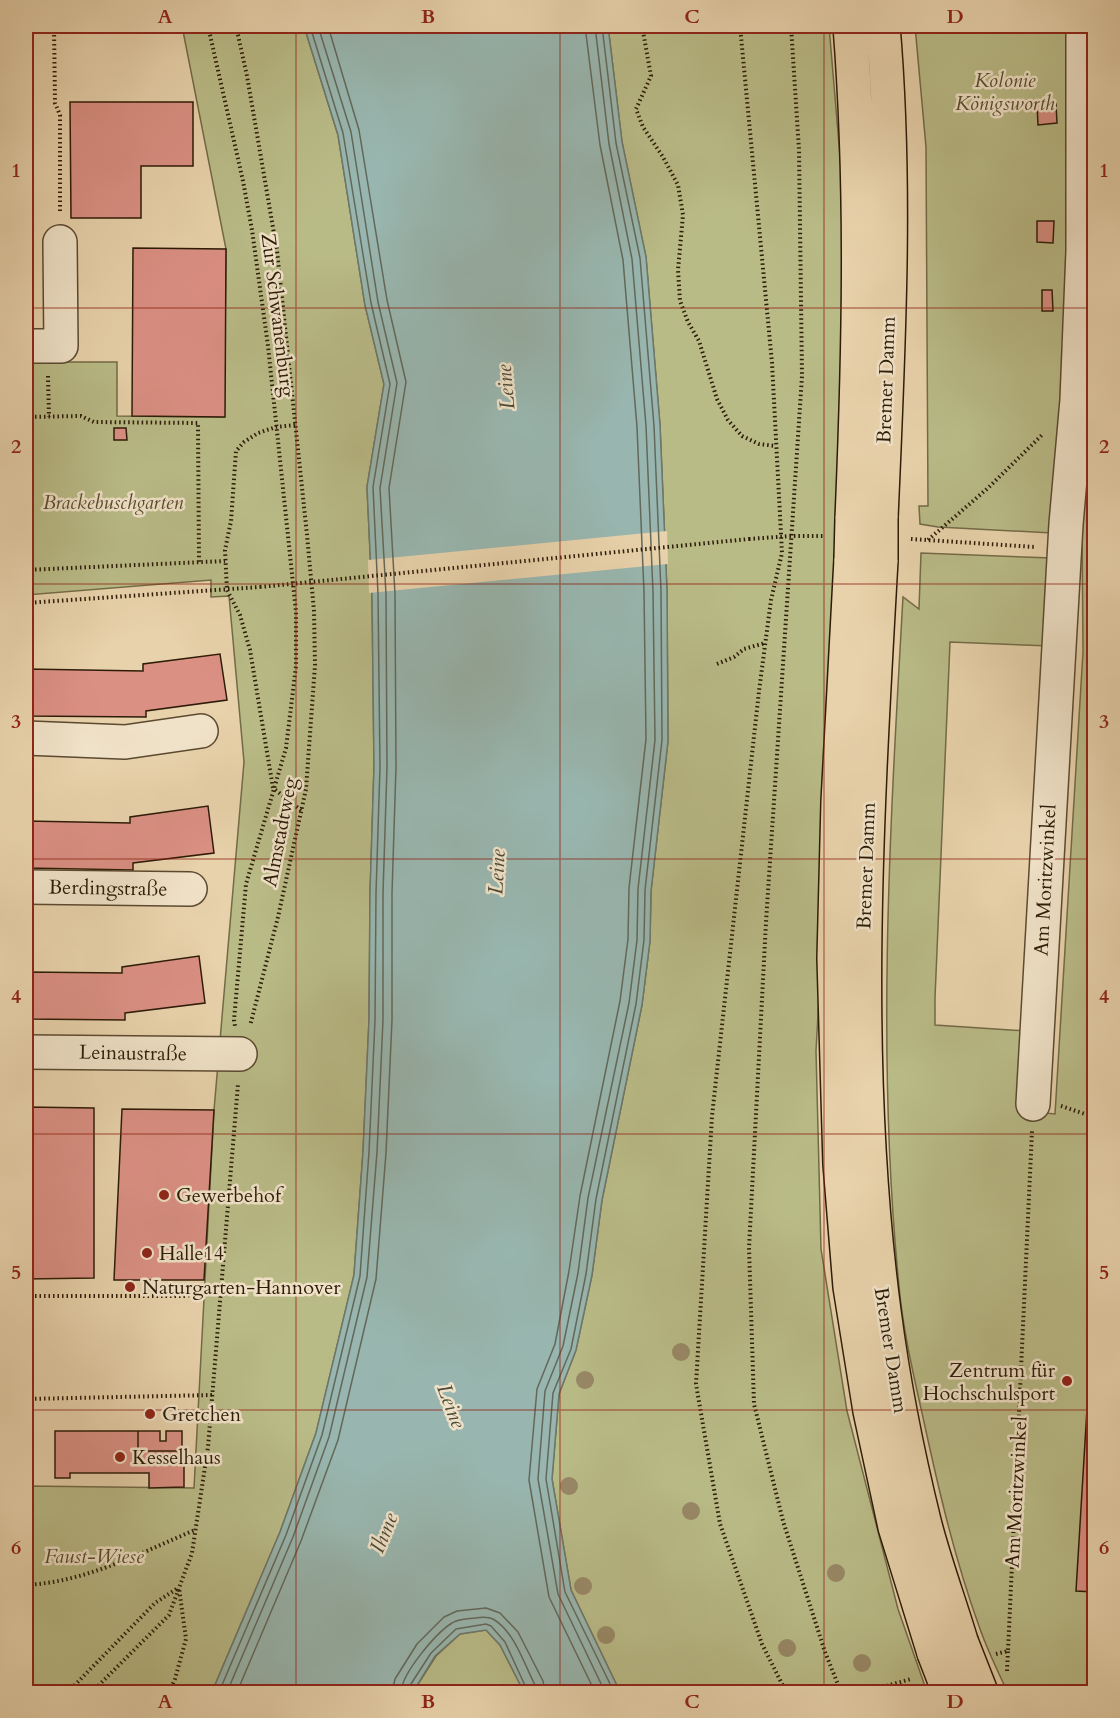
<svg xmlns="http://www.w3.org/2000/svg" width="1120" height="1718" viewBox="0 0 1120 1718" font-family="Cardo,serif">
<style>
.green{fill:#b9bb87;stroke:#726b47;stroke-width:1.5}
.water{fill:#98b6af;stroke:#6d786c;stroke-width:1.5}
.pier{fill:#e8d2ab}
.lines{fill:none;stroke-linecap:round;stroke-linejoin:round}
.shore{stroke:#62685b;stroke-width:1.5}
.building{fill:#db9084;stroke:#2c1b07;stroke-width:1.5}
.minor-casing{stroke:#5b4930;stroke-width:36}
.major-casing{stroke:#2c1b07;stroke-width:36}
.path{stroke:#2c1b07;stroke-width:4;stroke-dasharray:1.5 3;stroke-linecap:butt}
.minor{stroke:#f0e2c8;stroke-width:33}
.major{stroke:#e8d2ab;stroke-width:33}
.major-bridge-casing{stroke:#2c1b07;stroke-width:36;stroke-linecap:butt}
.path-bridge{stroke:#2c1b07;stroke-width:4;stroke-dasharray:1.5 3;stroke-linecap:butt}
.major-bridge{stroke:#e8d2ab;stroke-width:33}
.tree{fill:#988866}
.grid{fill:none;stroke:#8f2418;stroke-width:1.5;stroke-opacity:0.55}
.poi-dot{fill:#8f2418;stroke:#f0e2c8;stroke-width:2}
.labels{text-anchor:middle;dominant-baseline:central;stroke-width:5;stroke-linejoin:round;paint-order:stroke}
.park-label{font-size:20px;font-style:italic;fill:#564b2d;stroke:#f0e2c8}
.street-label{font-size:20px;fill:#2c1b07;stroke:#f0e2c8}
.poi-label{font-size:20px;fill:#2c1b07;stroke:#f0e2c8;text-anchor:start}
.water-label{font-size:21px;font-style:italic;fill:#4c4a39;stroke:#f0e2c8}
.neatline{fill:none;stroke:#8f2418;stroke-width:2}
.grid-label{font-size:20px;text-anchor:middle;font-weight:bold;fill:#8f2418}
</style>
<rect width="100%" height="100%" fill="#e8d2ab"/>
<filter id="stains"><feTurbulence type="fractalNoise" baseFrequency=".00333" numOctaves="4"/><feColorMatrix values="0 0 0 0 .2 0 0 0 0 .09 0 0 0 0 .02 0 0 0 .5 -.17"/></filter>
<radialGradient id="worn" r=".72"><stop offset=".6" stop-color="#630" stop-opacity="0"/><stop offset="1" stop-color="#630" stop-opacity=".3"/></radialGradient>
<path class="green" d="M182,26H304L338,135L365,305L384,384L367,487L372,594L374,767L370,893L369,1020L363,1152L354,1275L316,1433L280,1532L212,1692H26V1486L194,1488L214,1110L244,762L229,596L211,597V580L26,595V362H117V416L224,417L226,249Z
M608,26H829L842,180L844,367L825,885L816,1051L821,1249L847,1411L898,1609L927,1692H620L571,1590L552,1479L559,1394L576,1350L592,1275L602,1200L642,1005L650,941L651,891L668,741L667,591L660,425L646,257L622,142Z
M915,26H1070L1069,380L1052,533L938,527L920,524L919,506H928L926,147Z
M1094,280V1692H1014L1005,1687C996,1667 986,1647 979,1626C955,1560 939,1491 924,1422C914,1377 903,1331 899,1286C876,1057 890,826 903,597L919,609L921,553L1052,558L1050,646L950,642L935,998V1025L1027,1031L1025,1111L1055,1114L1083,652L1082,527Z
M486,1630L500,1645L524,1692H413L436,1656L460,1634Z"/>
<path class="water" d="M304,26H608L622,142L646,257L660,425L667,591L668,741L651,891L650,941L642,1005L602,1200L592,1275L576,1350L559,1394L552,1479L571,1590L620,1692H524L500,1645L486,1630L460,1634L435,1656L413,1692H212L280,1532L316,1433L354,1275L363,1152L369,1020L370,893L374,767L372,594L367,487L384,384L365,305L338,135Z"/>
<path class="pier" d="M667,531L668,564L369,593L368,560Z"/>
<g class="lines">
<path class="shore" d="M585,26L600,145L623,260L637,427L644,592L646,739L629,888L628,939L620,1001L580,1196L569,1271L555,1344L537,1389L529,1480L549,1597L595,1692
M595,26L609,144L632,259L646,426L653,592L655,740L638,889L637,940L629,1003L588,1198L578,1273L563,1346L545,1391L538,1479L558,1594L605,1692
M602,26L616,143L640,258L654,426L661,591L662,740L645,890L644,940L636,1004L596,1199L586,1274L571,1349L553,1393L546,1479L565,1592L614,1692
M219,1692L286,1535L322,1435L360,1276L369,1152L375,1020L376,893L380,767L378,594L373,487L390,384L371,303L343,133L310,26
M227,1692L293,1537L329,1437L367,1277L377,1152L383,1020V893L387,767L386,594L380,488L397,383L378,302L351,132L318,26
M237,1692L301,1541L338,1440L376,1279L386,1153L392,1020V893L396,767L395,594L389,488L406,382L387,300L359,130L328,26
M392,1692L395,1679L417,1644L444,1617L457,1611L486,1608L500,1613L518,1632L543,1681L545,1692
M401,1692C402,1673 436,1633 452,1623C458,1619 468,1619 475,1618C481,1617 487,1616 493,1619C515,1632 524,1664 535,1685L536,1692
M409,1692V1687L431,1653L456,1629L486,1624L491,1626L505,1642L528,1692"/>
</g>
<path class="building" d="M70,102H193V166H141V218H71Z
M1056,103L1057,123L1038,125L1037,104Z
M1037,221H1054L1053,243L1037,242Z
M133,248L226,249L225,417L132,416Z
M1042,290H1052L1053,311H1042Z
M114,428H126L127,440H114Z
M220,654L227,700L146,711V717L26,716V669L143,671V664Z
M208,806L214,853L133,863V870L26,868V821L130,823V817Z
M199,956L205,1003L125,1013V1020L26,1019V972L122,973V967Z
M26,1107L94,1108V1278L26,1279Z
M122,1109L214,1110L204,1280H114Z
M1094,1293V1592L1076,1591Z
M55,1431H138V1451H184V1487L149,1488V1473H70V1478H55Z
M138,1431H160V1441H166V1431H182V1451H138Z"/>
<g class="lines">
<defs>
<path id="minor" d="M26,346H61L60,242
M26,738L125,742L201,731
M26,887L190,889
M26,1052L240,1054
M1033,1104L1066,524L1077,400L1083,251V26"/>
<path id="major" d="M850,26C863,190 859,355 852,519
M881,518C888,354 897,189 883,26
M851,559L838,802L834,958L840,1164L850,1287L870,1411L895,1527L934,1653
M881,560C867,810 851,1062 884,1311C893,1381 907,1452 924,1521C934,1561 949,1601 961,1641"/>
</defs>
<use href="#minor" class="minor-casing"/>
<use href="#major" class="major-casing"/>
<path class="path" d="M54,26L55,103L60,115V214
M208,26L243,181L252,230L268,346L296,612V666L286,748L246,884L234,1020L235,1026
M236,26L247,76L277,251L307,535L314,611L315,665L306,789L278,917L250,1026
M642,26L651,76L636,109L643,127L663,157L678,185L683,215L678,270L680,301L688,322L699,341L717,399L728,420L742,436L759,444L776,446
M740,26L772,363L782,553L771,600L759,691L712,1116L696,1384L720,1524L762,1644L786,1692
M791,26L799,150L802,376L766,922L749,1248L754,1404L783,1521L825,1652L841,1692
M48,376L49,417
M26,417L81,416L94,422L198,423L199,562
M295,425L276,427L258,433L244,442L236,451L231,521L225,550L227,590L240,615L250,650L273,788L302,811
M749,539L791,536H823
M911,539L1035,547
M928,540L988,488L1042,435
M26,570L225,561
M26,603L260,587
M717,664L734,657L744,649L765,643
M1061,1106L1094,1117
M26,1296H185L220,1290
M26,1399L212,1395
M26,1585C86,1582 140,1553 195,1530
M996,1654L1008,1651L1032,1131
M1007,1671L1008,1651
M68,1692L155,1603L178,1588
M92,1692L169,1615L192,1553L208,1447L238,1084
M169,1692L175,1679L186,1639L179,1588
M865,1692L911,1679"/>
<use href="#minor" class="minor"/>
<use href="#major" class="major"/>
<defs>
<path id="major-bridge" d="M851,559L852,519
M881,560V518
M961,1641L981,1692
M934,1653L949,1692"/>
</defs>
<use href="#major-bridge" class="major-bridge-casing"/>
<path class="path-bridge" d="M260,587L749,539"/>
<use href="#major-bridge" class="major-bridge"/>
</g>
<g class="tree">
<circle cx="681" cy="1352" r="9"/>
<circle cx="585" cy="1380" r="9"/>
<circle cx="569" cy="1486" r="9"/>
<circle cx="691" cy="1511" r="9"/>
<circle cx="836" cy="1573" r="9"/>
<circle cx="583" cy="1586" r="9"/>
<circle cx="606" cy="1635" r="9"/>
<circle cx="787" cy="1648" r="9"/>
<circle cx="862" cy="1663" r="9"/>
</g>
<path class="grid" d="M296,26V1692M560,26V1692M824,26V1692M26,308H1094M26,584H1094M26,859H1094M26,1134H1094M26,1410H1094"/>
<g class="poi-dot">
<circle cx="164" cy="1195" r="6"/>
<circle cx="147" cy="1253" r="6"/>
<circle cx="130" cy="1287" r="6"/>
<circle cx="1067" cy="1381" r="6"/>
<circle cx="150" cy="1414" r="6"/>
<circle cx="120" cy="1457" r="6"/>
</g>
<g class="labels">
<g class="park-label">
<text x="1005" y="80">Kolonie<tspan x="1005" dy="23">Königsworth</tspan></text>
<text x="113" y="502">Brackebuschgarten</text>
<text x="94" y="1556">Faust-Wiese</text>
</g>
<g class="street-label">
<text transform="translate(278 315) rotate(83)">Zur Schwanenburg</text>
<text transform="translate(886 380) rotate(-88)">Bremer Damm</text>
<text transform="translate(280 832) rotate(-79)">Almstadtweg</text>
<text transform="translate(866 866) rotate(-88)">Bremer Damm</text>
<text transform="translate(1045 880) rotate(-87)">Am Moritzwinkel</text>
<text transform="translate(108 888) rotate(1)">Berdingstraße</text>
<text transform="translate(133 1053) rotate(1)">Leinaustraße</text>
<text transform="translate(891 1350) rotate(81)">Bremer Damm</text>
<text transform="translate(1016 1492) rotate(-87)">Am Moritzwinkel</text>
</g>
<g class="poi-label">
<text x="176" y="1195">Gewerbehof</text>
<text x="159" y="1253">Halle14</text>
<text x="142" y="1287">Naturgarten-Hannover</text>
<text x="1055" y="1370" text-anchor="end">Zentrum für<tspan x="1055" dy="23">Hochschulsport</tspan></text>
<text x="162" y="1414">Gretchen</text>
<text x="132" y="1457">Kesselhaus</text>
</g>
<g class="water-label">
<text transform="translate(506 387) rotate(-95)">Leine</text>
<text transform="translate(497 872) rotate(-87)">Leine</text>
<text transform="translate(451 1406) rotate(69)">Leine</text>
<text transform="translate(384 1533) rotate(-68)">Ihme</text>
</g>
</g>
<rect width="1120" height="1718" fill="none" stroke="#e8d2ab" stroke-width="66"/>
<rect x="33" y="33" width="1054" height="1652" class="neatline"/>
<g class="grid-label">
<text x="165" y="23">A</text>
<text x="428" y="23">B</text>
<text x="692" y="23">C</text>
<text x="955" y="23">D</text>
<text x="16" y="177">1</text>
<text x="1104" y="177">1</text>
<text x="16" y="453">2</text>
<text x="1104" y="453">2</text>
<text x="16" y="728">3</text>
<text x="1104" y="728">3</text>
<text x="16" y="1003">4</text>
<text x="1104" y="1003">4</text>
<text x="16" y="1279">5</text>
<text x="1104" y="1279">5</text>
<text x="16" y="1554">6</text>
<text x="1104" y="1554">6</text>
<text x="165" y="1708">A</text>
<text x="428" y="1708">B</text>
<text x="692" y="1708">C</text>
<text x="955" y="1708">D</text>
</g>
<rect width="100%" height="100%" filter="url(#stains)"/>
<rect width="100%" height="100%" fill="url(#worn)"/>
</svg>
